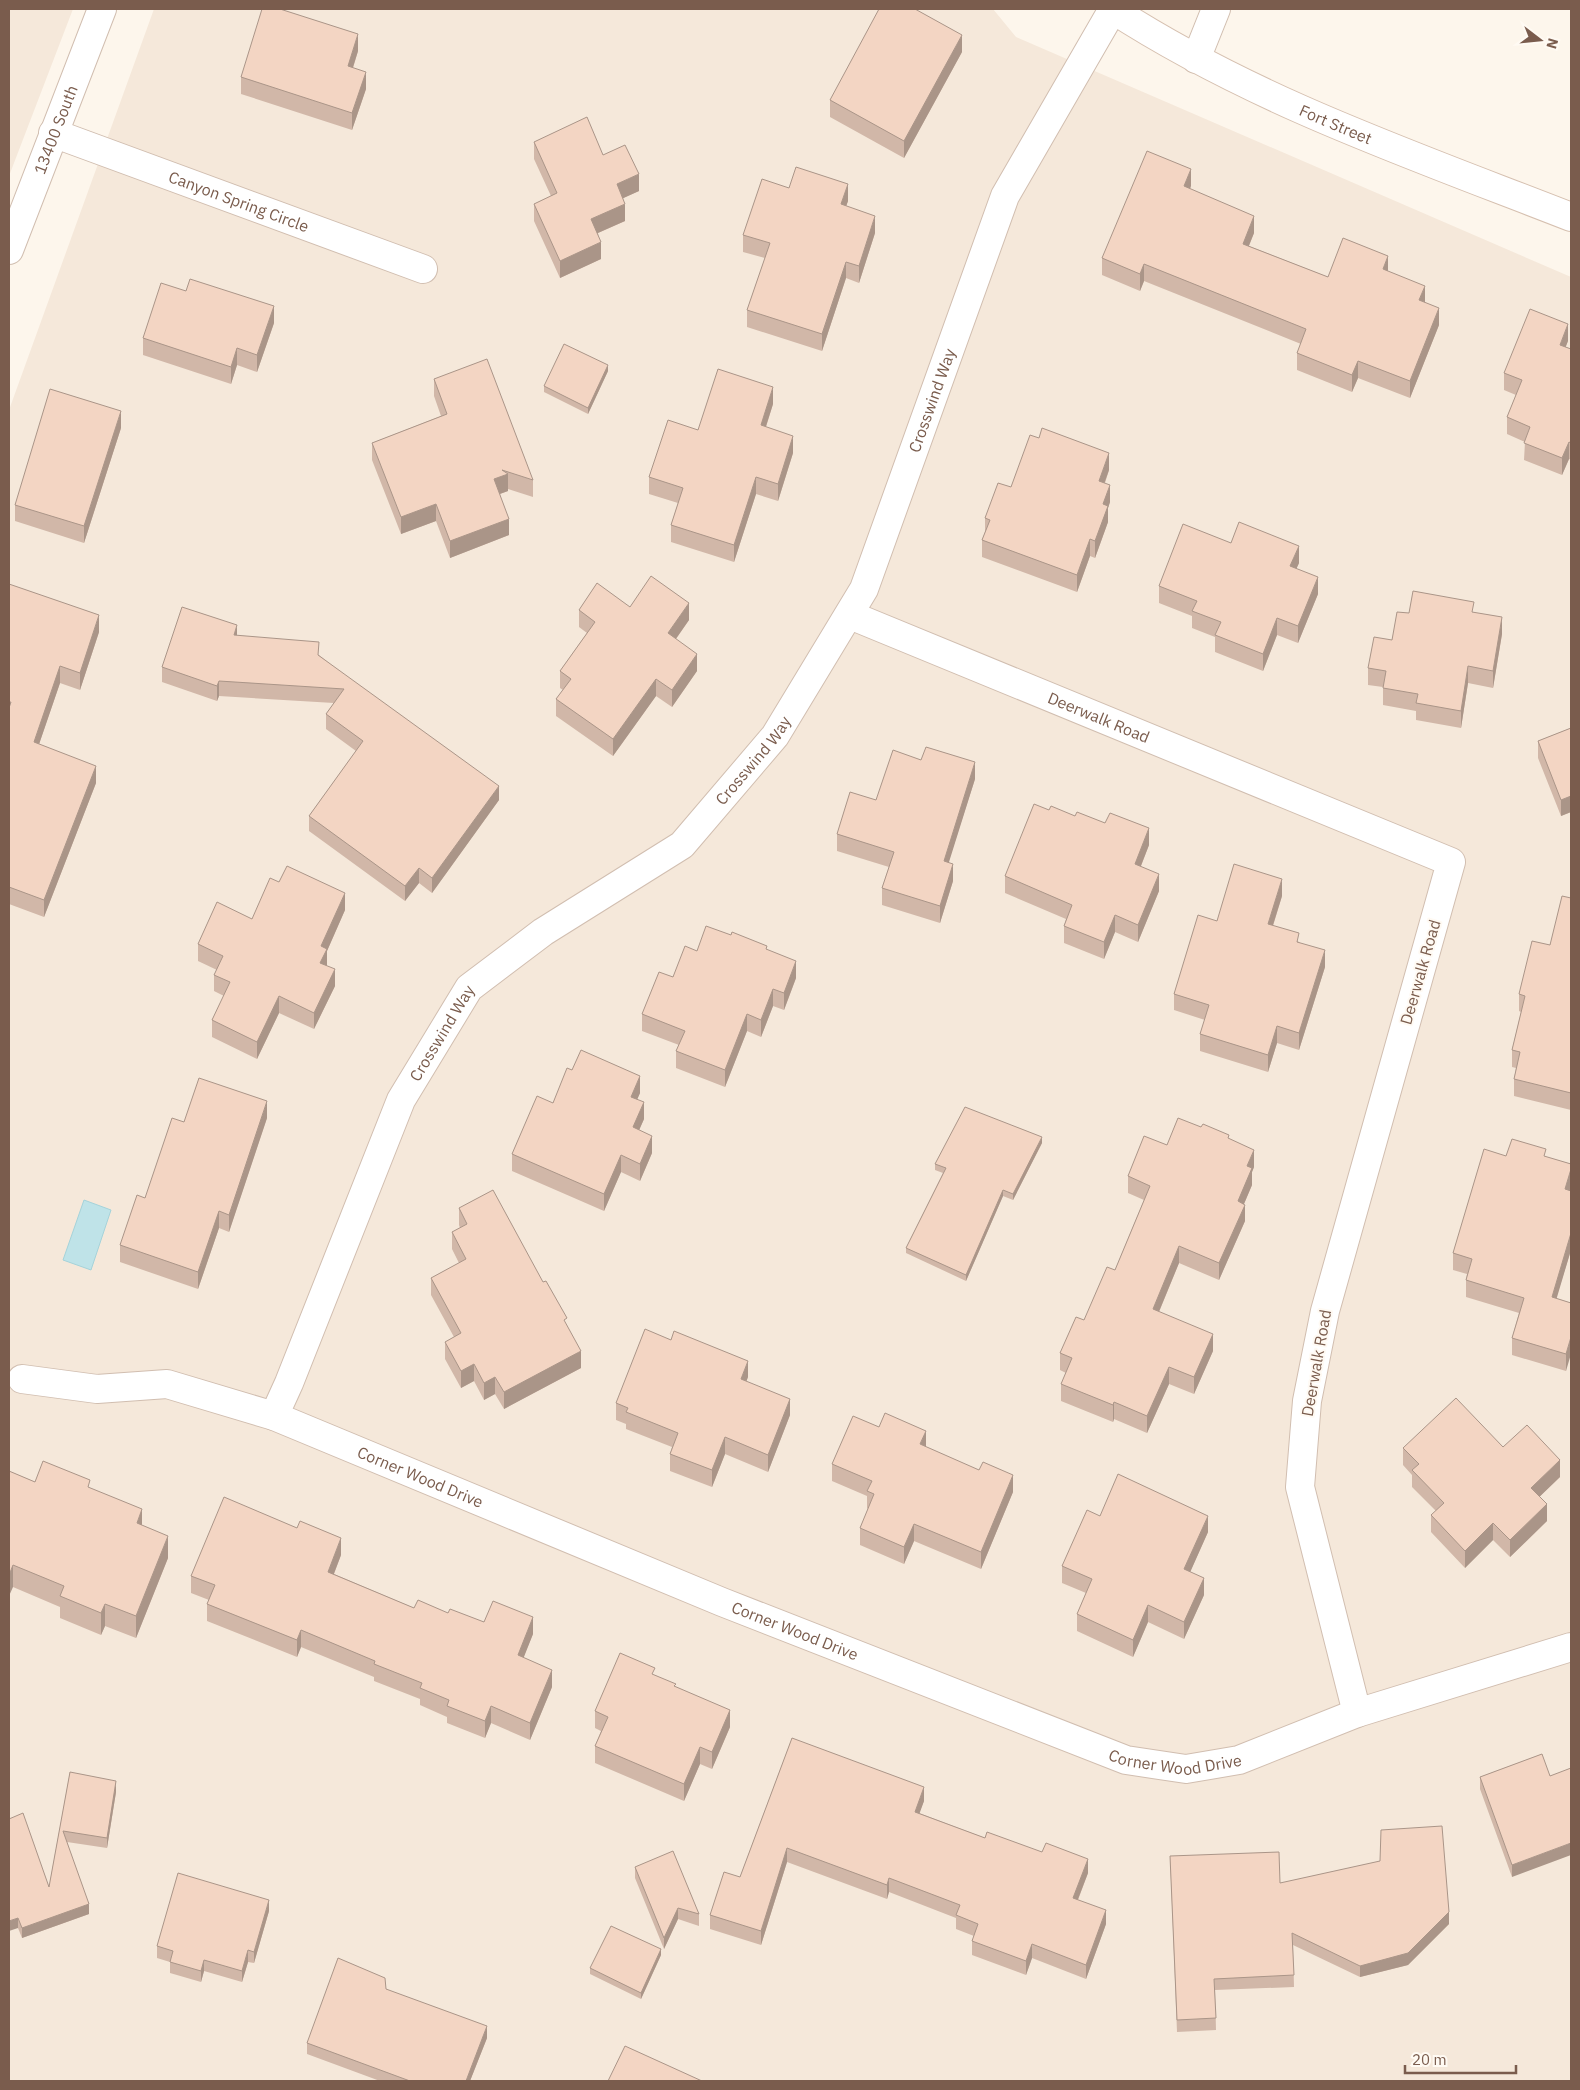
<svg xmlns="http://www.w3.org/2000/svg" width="1580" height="2090" viewBox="0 0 1580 2090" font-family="'IBM Plex Sans',sans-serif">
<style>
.residential{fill:#f5e8da}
.water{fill:#bfe3e8;stroke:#a5d3da}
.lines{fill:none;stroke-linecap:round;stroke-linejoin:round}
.street-casing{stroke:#d1beb0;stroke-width:30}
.secondary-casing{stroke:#d6c0b0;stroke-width:30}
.street{stroke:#fff;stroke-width:28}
.secondary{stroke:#fff;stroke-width:28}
.wall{fill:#d1b7a8}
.shaded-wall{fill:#aa9588}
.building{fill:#f3d5c3;stroke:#aa9588}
.labels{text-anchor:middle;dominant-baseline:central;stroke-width:4;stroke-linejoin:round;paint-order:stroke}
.street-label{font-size:16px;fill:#7a5c4d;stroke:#fffaf3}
</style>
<rect width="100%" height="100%" fill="#fdf6ec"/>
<path class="residential" d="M9,9H73L9,176Z
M154,9H993L1016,37L1571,277V2081H9V410Z"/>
<path class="water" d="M84,1200L111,1210L91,1270L63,1260Z"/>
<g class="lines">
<defs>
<g id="street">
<path d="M1196,59L1216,9"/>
<path id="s1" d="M53,133L423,269"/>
<path id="s2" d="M9,250L102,9"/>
<path id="s3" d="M850,615L1451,862L1325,1311L1307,1401L1300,1487L1357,1713"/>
<path id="s4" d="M22,1379L97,1389L167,1384L274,1416L722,1602L1126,1760L1186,1769L1239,1760L1357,1713L1571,1647"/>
<path id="s5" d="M274,1416L289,1383L401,1100L469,988L543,932L682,845L775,736L864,589L1005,196L1113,9"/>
</g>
<g id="secondary">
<path id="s6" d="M1112,9C1254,101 1415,156 1571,217"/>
</g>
</defs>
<use href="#street" class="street-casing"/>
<use href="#secondary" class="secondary-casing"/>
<use href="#street" class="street"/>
<use href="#secondary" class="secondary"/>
</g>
<path class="wall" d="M358,51L353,68L366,89L352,130L241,94V77Z
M962,52L904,158L830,117V100Z
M534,142L603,155L639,191L623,198L625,221L598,233L601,259L560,278L534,221V204L551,196L534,159Z
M1191,186L1190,189L1254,233L1249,246L1328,277L1388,272L1425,302L1439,325L1410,398L1358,378L1352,392L1297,370V353L1301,344L1144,281L1140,291L1102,275V258Z
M789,188L848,201L846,206L875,233L859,283L846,278L822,351L747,327V310L765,258L743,252V235Z
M274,323L257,372L237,365L231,384L143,355V338Z
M1568,341L1565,347L1571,349V460L1569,459L1562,475L1524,460L1525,442L1507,434V417L1516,395L1504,390V373Z
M608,371L588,414L544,392V386Z
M434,379L533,480V497L508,489V491L500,494L509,535L450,558L436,521L401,534L372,460V443L441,416L434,396Z
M773,404L766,427L793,453L778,501L756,494L734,562L671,542V525L678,503L649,494V477L698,430Z
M121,428L84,543L15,521V505Z
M1109,470L1105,483L1110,502L1108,508V522L1095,558L1090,556L1077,592L982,557V540L985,532V518L1011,487Z
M1231,543L1299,563L1296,569L1318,594L1298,643L1277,635L1263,671L1215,652V637L1192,628V616L1159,603V586Z
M9,584L99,632L80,690L60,683L39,744L96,783L44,917L9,904Z
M630,607L689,620L676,639L697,671L672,707L656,696L613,756L556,716V699L563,690L560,688V671L587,633L579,627V610Z
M1474,612L1502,634L1493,688L1468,683L1461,728L1416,720V711L1383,705V687L1368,685V668L1392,640L1409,613Z
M237,636L319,655L499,800L432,893L419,883L405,901L309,831V816L356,751L326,729V714L334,703L219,696L217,701L162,682V667Z
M1571,728V812L1561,816L1538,758V741Z
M975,779L948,863L953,881L940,923L882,905V888L889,867L837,851V834L876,800Z
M1049,810L1149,845L1141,866L1159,891L1138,942L1115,932L1104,959L1064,943V926L1066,919L1005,893V876Z
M1282,896L1273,926L1299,942L1325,967L1299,1050L1277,1043L1268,1072L1200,1051V1034L1205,1020L1174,1010V994L1217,921Z
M1571,898V1110L1514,1096V1079L1516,1068L1512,1067V1050L1521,1012L1519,1011V994L1550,945Z
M345,910L327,951V966L335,986L314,1029L279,1013L257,1059L212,1037V1020L224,996L214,991V975L217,970L198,961V944L252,919Z
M767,949L796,978L784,1010L773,1006L761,1037L747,1031L725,1087L676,1068V1051L679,1045L642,1031V1014L673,977L697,951Z
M572,1070L640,1093L637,1099L644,1119L639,1130L652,1153L640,1181L621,1172L604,1211L512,1171V1154L553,1103Z
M267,1118L229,1232L219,1228L198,1289L120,1262V1245L145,1198L184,1122Z
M1229,1139L1254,1167L1252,1172V1185L1244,1204L1245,1221L1219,1280L1179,1263L1159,1312L1213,1351L1194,1394L1169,1384L1147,1433L1114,1419L1113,1422L1061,1401V1384L1066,1373L1060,1370V1353L1084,1320L1115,1270L1144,1200L1128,1193V1176L1167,1145Z
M1042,1143L1013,1200L1003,1196L966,1281L906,1253V1248L943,1173L935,1170V1164Z
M1506,1156L1546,1157L1571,1164V1186L1570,1190L1571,1250L1556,1298L1571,1303L1566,1371L1512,1355V1338L1519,1313L1466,1297V1280L1467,1274L1453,1270V1253Z
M459,1208L567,1326L581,1368L504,1409L495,1394L484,1400L474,1381L461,1388L445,1359V1342L454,1337L431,1295V1278L459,1263L452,1249V1232L460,1228L459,1225Z
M748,1377L746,1381L790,1415L768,1472L725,1454L712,1487L670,1471V1454L672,1447L626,1429V1424L616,1420V1403Z
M926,1447L1013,1492L981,1569L914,1541L904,1564L860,1545V1528L868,1509L867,1508V1496L832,1481V1464Z
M1503,1447L1560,1477L1539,1497L1547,1521L1510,1557L1493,1540L1465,1568L1431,1532V1515L1436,1511L1412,1487V1475L1403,1465V1448Z
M9,1471L35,1482L90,1488L142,1526L168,1558L136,1638L105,1626L101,1635L60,1618V1607L13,1587Z
M1100,1516L1208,1532L1190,1572L1204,1595L1184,1639L1148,1622L1133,1657L1077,1631V1614L1086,1593L1062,1583V1566Z
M341,1555L334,1574L414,1608L448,1613L533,1634L523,1658L552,1687L530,1740L491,1723L485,1738L447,1723V1717L420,1705V1699L374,1681V1677L301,1647L297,1657L207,1621V1604L209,1600L191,1593V1576Z
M655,1675L676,1687L730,1727L712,1769L700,1764L684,1801L595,1763V1746L601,1731L595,1728V1711Z
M792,1738L924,1801L919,1813L985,1838L1088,1873L1078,1900L1106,1924L1086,1979L1032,1958L1026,1975L972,1955V1941L974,1936L956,1929V1918L889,1892L887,1899L787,1862L761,1945L710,1929V1915L740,1877Z
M1542,1754L1512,1877L1480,1789V1777Z
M70,1772L116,1792L107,1848L67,1842L89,1914L22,1938L18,1928L9,1819L49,1887Z
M1170,1856L1280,1883L1449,1924L1408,1965L1360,1977L1293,1945L1294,1987L1215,1990L1216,2030L1177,2032Z
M635,1867L699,1914V1926L678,1919L664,1949L635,1878Z
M269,1911L254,1963L248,1962L242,1982L204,1971L201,1982L170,1973V1962L157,1958V1946Z
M661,1955L641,1999L590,1974V1968Z
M386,1989L487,2038L470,2081H380L307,2054V2043Z"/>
<path class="shaded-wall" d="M358,34V51L348,83V66Z
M962,35V52L904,158V141Z
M366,72V89L352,130V113Z
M1191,169V186L1184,203V186Z
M639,174V191L617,201V184Z
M848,184V201L841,221V204Z
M625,204V221L591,236V219Z
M875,216V233L859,283V266Z
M1254,216V233L1243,260V244Z
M601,242V259L560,278V261Z
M1388,256V273L1383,269Z
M846,262V278L822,351V334Z
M1144,264V281L1140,291V274Z
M1425,286V303L1419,300Z
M274,306V323L257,372V355Z
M1439,308V325L1410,398V381Z
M1568,324V341L1560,362V345Z
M237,348V365L231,384V367Z
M1358,361V378L1352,392V375Z
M608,365V371L588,414V408Z
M773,387V404L761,442V425Z
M121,411V428L84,543V526Z
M793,436V453L778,501V484Z
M1569,442V459L1562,475V458Z
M1109,453V470L1099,498V481Z
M508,474V491L494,496V479Z
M756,477V494L734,562V545Z
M1110,485V502L1108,508V522L1095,558V541L1103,504Z
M436,504V521L401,534V517Z
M509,519V535L450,558V541Z
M1090,539V556L1077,592V575Z
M1299,546V563L1290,583V566Z
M1318,577V594L1298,643V626Z
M689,603V620L668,650V633Z
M99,615V632L80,690V673Z
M1502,617V634L1493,688V671Z
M1277,618V635L1263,671V654Z
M237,625V640L234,635Z
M697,654V671L672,707V690Z
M60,666V683L34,759V742Z
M1468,666V683L1461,728V711Z
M656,679V696L613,756V739Z
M219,681V696L217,701V686Z
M975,762V779L944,878V861Z
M96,766V783L44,917V900Z
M499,786V800L432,893V878Z
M1571,796V812L1561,816V800Z
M1149,828V845L1135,881V864Z
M953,864V881L940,923V906Z
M419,868V883L405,901V886Z
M1159,874V891L1138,942V925Z
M1282,879V896L1268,941V924Z
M345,893V910L327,951V966L320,980L321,946Z
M1115,915V932L1104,959V942Z
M1325,950V967L1299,1050V1033Z
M796,961V978L784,1010V993Z
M335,969V986L314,1029V1013Z
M773,989V1006L761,1037V1020Z
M279,996V1013L257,1059V1042Z
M747,1014V1031L725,1087V1070Z
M1277,1026V1043L1268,1072V1055Z
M640,1076V1093L631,1114V1097Z
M267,1101V1118L229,1232V1215Z
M644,1102V1119L633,1144V1127Z
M652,1136V1153L640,1181V1164Z
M1042,1137V1143L1013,1200V1194Z
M1254,1150V1167L1252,1172V1185L1238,1218V1201L1247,1166Z
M621,1155V1172L604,1211V1194Z
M1571,1169V1186L1565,1206V1189Z
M1003,1190V1196L966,1281V1275Z
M1245,1205V1221L1219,1280V1263Z
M219,1211V1228L198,1289V1272Z
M1571,1233V1250L1552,1314V1297Z
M1179,1246V1263L1153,1326V1309Z
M1213,1334V1351L1194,1394V1377Z
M1571,1337V1354L1566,1371V1354Z
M581,1351V1368L504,1409V1392Z
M748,1361V1377L741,1396V1379Z
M474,1364V1381L461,1388V1371Z
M1169,1367V1384L1147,1433V1416Z
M495,1377V1394L484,1400V1383Z
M790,1399V1415L768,1472V1455Z
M1114,1402V1419L1113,1422V1405Z
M926,1431V1448L920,1444Z
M725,1437V1454L712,1487V1470Z
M1560,1460V1477L1531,1505V1488Z
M1013,1475V1492L981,1569V1552Z
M1547,1504V1521L1510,1557V1540Z
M142,1509V1531L137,1523Z
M1208,1516V1532L1184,1586V1569Z
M1493,1523V1540L1465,1568V1551Z
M914,1524V1541L904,1564V1547Z
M168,1536V1558L136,1638V1616Z
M341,1538V1555L328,1589V1572Z
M13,1565V1587L9,1596V1575Z
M1204,1578V1595L1184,1639V1622Z
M105,1604V1626L101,1635V1613Z
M1148,1605V1622L1133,1657V1640Z
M533,1617V1634L518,1672V1655Z
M301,1630V1647L297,1657V1640Z
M552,1670V1687L530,1740V1723Z
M491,1706V1723L485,1738V1721Z
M730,1710V1727L712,1769V1752Z
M700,1747V1764L684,1801V1784Z
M116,1781V1792L107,1848V1838Z
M924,1787V1801L915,1826V1812Z
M1571,1843V1855L1512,1877V1865Z
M787,1848V1862L761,1945V1931Z
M1088,1859V1873L1073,1912V1898Z
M889,1878V1892L887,1899V1885Z
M269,1900V1911L254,1963V1952Z
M89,1904V1914L22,1938V1928Z
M678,1908V1919L664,1949V1938Z
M1106,1910V1924L1086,1979V1965Z
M1449,1912V1924L1408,1965L1360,1977V1966Z
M18,1918V1928L9,1931V1921Z
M1032,1944V1958L1026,1975V1961Z
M661,1949V1955L641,1999V1993Z
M248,1950V1962L242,1982V1971Z
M204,1960V1971L201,1982V1971Z
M487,2026V2038L470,2081H466Z"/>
<path class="building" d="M262,9H280L358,34L348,66L366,72L352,113L241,77Z
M879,9H915L962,35L904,141L830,100Z
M587,117L603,155L625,145L639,174L617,184L625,204L591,219L601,242L560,261L534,204L557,193L534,142Z
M1147,151L1191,169L1184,186L1254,216L1243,244L1328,277L1343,238L1388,256L1383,269L1425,286L1419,300L1439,308L1410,381L1358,361L1352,375L1297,353L1306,329L1144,264L1140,274L1102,258Z
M796,167L848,184L841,204L875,216L859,266L846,262L822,334L747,310L770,243L743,235L762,179L789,188Z
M190,279L274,306L257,355L237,348L231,367L143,338L161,283L186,291Z
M1530,309L1568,324L1560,345L1571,349V443L1569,442L1562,458L1524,443L1530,427L1507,417L1522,380L1504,373Z
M564,344L608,365L588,408L544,386Z
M487,359L533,480L502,470L508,474L494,479L509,519L450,541L436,504L401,517L372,443L447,414L434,379Z
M718,369L773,387L761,425L793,436L778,484L756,477L734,545L671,525L683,488L649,477L668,420L698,430Z
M50,389L121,411L84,526L15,505Z
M1042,428L1109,453L1099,481L1110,485L1103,504L1108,506L1095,541L1090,539L1077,575L982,540L990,520L985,518L998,483L1011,487L1030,435L1039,438Z
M1239,522L1299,546L1290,566L1318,577L1298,626L1277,618L1263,654L1215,635L1221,622L1192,611L1197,601L1159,586L1183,524L1231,543Z
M651,576L689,603L668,633L697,654L672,690L656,679L613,739L556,699L571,679L560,671L595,622L579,610L597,583L630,607Z
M9,584L99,615L80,673L60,666L34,742L96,766L44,900L9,887V708L11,702H9Z
M1413,591L1474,602L1472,612L1502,617L1493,671L1468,666L1461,711L1416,703L1418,694L1383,688L1386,671L1368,668L1374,637L1392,640L1397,612L1409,613Z
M182,607L237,625L234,635L319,642L318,655L499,786L432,878L419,868L405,886L309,816L363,741L326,714L344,689L219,681L217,686L162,667Z
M1571,728V796L1561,800L1538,741Z
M926,747L975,762L944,861L953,864L940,906L882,888L894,852L837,834L850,792L876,800L893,750L921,760Z
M1034,804L1049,810L1051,806L1075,816L1077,812L1105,823L1110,813L1149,828L1135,864L1159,874L1138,925L1115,915L1104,942L1064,926L1072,905L1005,876Z
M1234,864L1282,879L1268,924L1299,933L1297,942L1325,950L1299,1033L1277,1026L1268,1055L1200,1034L1209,1005L1174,994L1198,915L1217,921Z
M287,866L345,893L321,946L327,949L320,963L335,969L314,1013L279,996L257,1042L212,1020L230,982L214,975L223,956L198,944L217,902L252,919L270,878L279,882Z
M1562,896L1571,898V1093L1514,1079L1520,1052L1512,1050L1525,996L1519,994L1532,941L1550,945Z
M706,926L731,935L732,932L767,946L766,949L796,961L784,993L773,989L761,1020L747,1014L725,1070L676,1051L685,1031L642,1014L659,972L673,977L685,946L697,951Z
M581,1050L640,1076L631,1097L644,1102L633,1127L652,1136L640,1164L621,1155L604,1194L512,1154L537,1096L553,1103L567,1068L572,1070Z
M199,1078L267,1101L229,1215L219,1211L198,1272L120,1245L137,1195L145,1198L172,1118L184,1122Z
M965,1107L1042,1137L1013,1194L1003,1190L966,1275L906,1248L946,1168L935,1164Z
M1178,1118L1201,1127L1203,1124L1229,1135L1228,1138L1254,1150L1247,1166L1252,1168L1238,1201L1245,1205L1219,1263L1179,1246L1153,1309L1213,1334L1194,1377L1169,1367L1147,1416L1114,1402L1113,1405L1061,1384L1072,1358L1060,1353L1076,1317L1084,1320L1107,1267L1115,1270L1150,1186L1128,1176L1144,1136L1167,1145Z
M1512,1139L1546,1149L1544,1156L1571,1164V1169L1565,1189L1571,1191V1233L1552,1297L1571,1303V1337L1566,1354L1512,1338L1524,1298L1466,1280L1472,1259L1453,1253L1484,1149L1506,1156Z
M493,1190L543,1282L546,1281L567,1318L564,1320L581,1351L504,1392L495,1377L484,1383L474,1364L461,1371L445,1342L461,1333L431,1278L466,1259L452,1232L467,1224L459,1208Z
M645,1329L671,1340L674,1331L748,1361L741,1379L790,1399L768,1455L725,1437L712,1470L670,1454L678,1433L626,1412L628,1408L616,1403Z
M1456,1398L1503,1447L1527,1425L1560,1460L1531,1488L1547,1504L1510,1540L1493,1523L1465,1551L1431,1515L1444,1503L1412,1470L1419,1464L1403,1448Z
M885,1413L926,1431L920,1444L979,1470L983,1462L1013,1475L981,1552L914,1524L904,1547L860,1528L874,1494L867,1491L872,1481L832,1464L853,1416L879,1427Z
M43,1461L90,1480L88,1487L142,1509L137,1523L168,1536L136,1616L105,1604L101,1613L60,1596L64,1586L13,1565L9,1575V1471L35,1482Z
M1118,1474L1208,1516L1184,1569L1204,1578L1184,1622L1148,1605L1133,1640L1077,1614L1092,1579L1062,1566L1087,1510L1100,1516Z
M224,1497L297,1528L300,1521L341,1538L328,1572L414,1608L418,1600L448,1613L450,1609L484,1622L493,1601L533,1617L518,1655L552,1670L530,1723L491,1706L485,1721L447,1706L449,1700L420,1688L422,1683L374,1664L375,1661L301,1630L297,1640L207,1604L215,1585L191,1576Z
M620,1653L655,1668L652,1674L676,1684L674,1686L730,1710L712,1752L700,1747L684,1784L595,1746L608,1717L595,1711Z
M792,1738L924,1787L915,1812L985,1838L987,1832L1042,1852L1046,1843L1088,1859L1073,1898L1106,1910L1086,1965L1032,1944L1026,1961L972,1941L978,1924L956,1915L960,1905L889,1878L887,1885L787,1848L761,1931L710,1915L724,1872L740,1877Z
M1542,1754L1550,1776L1571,1768V1843L1512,1865L1480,1777Z
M70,1772L116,1781L107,1838L63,1831L89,1904L22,1928L18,1918L9,1921V1819L23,1813L49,1887Z
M1442,1826L1449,1912L1408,1953L1360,1966L1292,1933L1294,1975L1214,1979L1216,2018L1177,2020L1170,1856L1279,1852L1280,1883L1380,1861L1381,1830Z
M673,1851L699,1914L678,1908L664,1938L635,1867Z
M178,1873L269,1900L254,1952L248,1950L242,1971L204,1960L201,1971L170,1962L173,1951L157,1946Z
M611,1926L661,1949L641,1993L590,1968Z
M338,1958L385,1978L386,1989L487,2026L466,2081H410L307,2043Z
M625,2046L702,2081H608Z"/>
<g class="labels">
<g class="street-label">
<text stroke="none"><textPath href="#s6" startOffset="252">Fort Street</textPath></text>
<text stroke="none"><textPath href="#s2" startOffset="129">13400 South</textPath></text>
<text stroke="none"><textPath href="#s1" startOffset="198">Canyon Spring Circle</textPath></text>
<text stroke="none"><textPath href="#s5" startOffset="1244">Crosswind Way</textPath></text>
<text stroke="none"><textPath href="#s3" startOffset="269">Deerwalk Road</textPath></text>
<text stroke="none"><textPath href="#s5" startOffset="839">Crosswind Way</textPath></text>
<text transform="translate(1420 972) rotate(-74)">Deerwalk Road</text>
<text stroke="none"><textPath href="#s5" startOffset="419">Crosswind Way</textPath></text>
<text transform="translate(1316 1363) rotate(-80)">Deerwalk Road</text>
<text stroke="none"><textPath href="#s4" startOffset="416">Corner Wood Drive</textPath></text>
<text stroke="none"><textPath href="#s4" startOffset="821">Corner Wood Drive</textPath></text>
<text stroke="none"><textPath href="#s4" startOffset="1226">Corner Wood Drive</textPath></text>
</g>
</g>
<rect width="1580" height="2090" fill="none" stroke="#7a5c4d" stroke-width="20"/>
<g transform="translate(1540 40) rotate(106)" stroke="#fffaf3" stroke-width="4" paint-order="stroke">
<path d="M0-4L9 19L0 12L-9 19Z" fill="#7a5c4d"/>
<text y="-8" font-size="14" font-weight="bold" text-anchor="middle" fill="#7a5c4d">N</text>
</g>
<path d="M1405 2065v8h111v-8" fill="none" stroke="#7a5c4d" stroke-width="2.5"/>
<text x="1412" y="2065" font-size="15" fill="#7a5c4d" stroke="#fffaf3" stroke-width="4" paint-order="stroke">20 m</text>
</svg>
